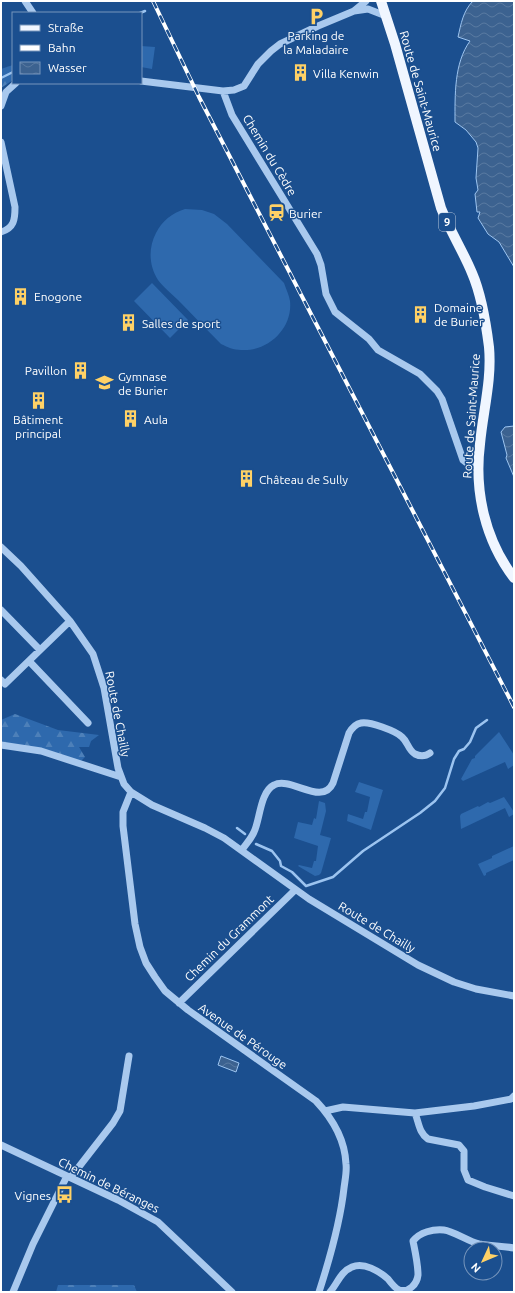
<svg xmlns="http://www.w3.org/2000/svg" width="515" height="1293" viewBox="0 0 515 1293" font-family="Ubuntu,sans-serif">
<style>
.forest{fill:url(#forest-firs)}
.garden{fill:#2e69ad}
.water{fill:url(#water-waves);stroke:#9cc4f0}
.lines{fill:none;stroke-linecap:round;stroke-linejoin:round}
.stream{stroke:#9cc4f0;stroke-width:2.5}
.minor{stroke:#a9c9ee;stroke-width:7}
.major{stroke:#f0f6ff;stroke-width:10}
.rail-casing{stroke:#fff;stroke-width:4}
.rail{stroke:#1b4f8f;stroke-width:2.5;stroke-dasharray:8;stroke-linecap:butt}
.labels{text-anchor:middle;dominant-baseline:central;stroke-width:3;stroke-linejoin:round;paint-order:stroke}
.shield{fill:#1b4f8f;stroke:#bbcadd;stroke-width:1}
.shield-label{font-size:11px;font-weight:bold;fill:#fff}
.poi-label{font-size:12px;fill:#fff;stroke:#1b4f8f;text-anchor:start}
.street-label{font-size:12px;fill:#fff;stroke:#1b4f8f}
</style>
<defs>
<pattern id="forest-firs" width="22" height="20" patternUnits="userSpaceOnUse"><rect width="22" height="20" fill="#2e69ad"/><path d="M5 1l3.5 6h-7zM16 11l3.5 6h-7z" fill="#4d80b9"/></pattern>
<pattern id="water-waves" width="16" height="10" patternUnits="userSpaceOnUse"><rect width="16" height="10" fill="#3c6290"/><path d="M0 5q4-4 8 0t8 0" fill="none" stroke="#597aa1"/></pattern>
</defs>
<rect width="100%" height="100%" fill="#1b4f8f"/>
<path class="forest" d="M13,65V80L1,88V69Z
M15,714L58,730L99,735L91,741L89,747H79L85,757L81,761L1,742V720Z
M58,1285H134L137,1292H56Z"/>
<path class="garden" d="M141,46L155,47L152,69L141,67Z
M185,209L202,210L214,214L227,224L284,283C286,289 289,295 290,301C293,328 268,352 241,350C234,350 227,347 221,344C206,329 192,314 178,300C171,293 163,287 158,280C149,266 148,248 156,233C162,221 172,213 185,209Z
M152,283L188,320L170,338L134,301Z
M499,732L514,755V765L508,769L505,762L463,781L461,779L472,759L475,758V756Z
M359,782L383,790L371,830L347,821L348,814L363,819L365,812H367L370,797L355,792Z
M504,797L514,812V814L509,817L505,808L461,829L460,816L461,814L478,806L479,807L488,802L490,803Z
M319,801L325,803L326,811L320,835L331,838L321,873L319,875L315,876L298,866L299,865L312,868L314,861H316L318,846L294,838L298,822L312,825L314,818L316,819Z
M514,846V860L486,873V875L484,876L478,864L492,858V856Z"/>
<path class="water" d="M473,1H514V267L499,242L488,234L478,218L480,212H477L475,194L478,190L476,178L478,148L476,142L466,130L455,122C455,95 454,63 470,41L458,37C461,24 463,11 473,1Z
M514,426V477L506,458L507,455L501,432L505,427Z
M221,1056L239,1063L236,1072L218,1065Z"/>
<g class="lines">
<path class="stream" d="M140,13L145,11
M1,78L13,72
M237,828L245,834
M256,844L272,851L280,861L281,866L292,872L306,886L333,877L363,851L420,813L435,801L445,788L454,759L459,751L464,749L470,742L476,728L487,720"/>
<path class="minor" d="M25,1L33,13
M354,11L368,9L386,16
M141,81L223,91L234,90L244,86L258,64L271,51L280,44L318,26L354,11L366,1
M223,91L232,115L317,254L321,265L326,294L335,312L369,339L378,350L420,374L437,391L442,399L463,460L468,464L478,465
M1,106L6,92L16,83
M1,142L15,207C15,220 14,228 1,232
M1,547L21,566L70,621L93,654L104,688L118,768L124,784L131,792L152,805L205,828L224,838L309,899L418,965L454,982L476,989L514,996
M1,610L40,650
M29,661L88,723
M1,680L5,684L70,621
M1,745L41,751L121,777
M131,792L123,812V826L135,924L140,947L146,963L155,977L165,991L188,1010L316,1101C332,1118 345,1140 346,1164C347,1171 345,1180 344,1188C340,1224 330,1258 319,1292
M242,850C246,844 251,839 254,832C260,820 260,792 274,785C291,776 322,807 333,783L349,733C352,728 355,724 361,723C369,721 396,731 402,737C408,742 408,750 415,754C421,757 426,756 430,753
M179,1003L295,890
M325,1111L343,1107L415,1113L474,1106L511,1099L514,1096
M415,1113C419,1123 419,1133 428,1139L459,1145L464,1151V1170L468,1180L485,1187L514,1196
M1,1145L118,1200L158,1222L232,1292
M71,1177L113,1123L120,1111L129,1056
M13,1292L33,1244L67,1176
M330,1292C338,1283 340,1272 352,1267C364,1262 379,1271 388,1279C391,1283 395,1288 399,1290C409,1293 417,1284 418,1275C418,1264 415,1251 413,1241C420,1232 433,1229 444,1230C453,1231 468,1241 479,1244C491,1246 503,1246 514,1248"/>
<path class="major" d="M381,1L395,44L441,208C450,231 463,251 472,273C482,296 486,323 489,347C492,380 483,411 480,444C474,491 485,540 514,578"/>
<defs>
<path id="rail" d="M153,1L199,97L514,707"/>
</defs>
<use href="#rail" class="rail-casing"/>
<use href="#rail" class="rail"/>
</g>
<defs>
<symbol id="parking-bare" viewBox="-9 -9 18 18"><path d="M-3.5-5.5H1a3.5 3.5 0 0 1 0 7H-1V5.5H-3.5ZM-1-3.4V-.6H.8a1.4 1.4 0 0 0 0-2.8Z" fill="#ffd166" stroke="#1b4f8f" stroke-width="2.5" paint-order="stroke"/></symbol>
<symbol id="building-bare" viewBox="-9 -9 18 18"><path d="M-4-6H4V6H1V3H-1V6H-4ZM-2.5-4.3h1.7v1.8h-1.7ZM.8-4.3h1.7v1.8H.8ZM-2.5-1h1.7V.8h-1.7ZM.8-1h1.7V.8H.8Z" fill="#ffd166" stroke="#1b4f8f" stroke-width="2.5" paint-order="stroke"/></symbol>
<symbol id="station-bare" viewBox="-9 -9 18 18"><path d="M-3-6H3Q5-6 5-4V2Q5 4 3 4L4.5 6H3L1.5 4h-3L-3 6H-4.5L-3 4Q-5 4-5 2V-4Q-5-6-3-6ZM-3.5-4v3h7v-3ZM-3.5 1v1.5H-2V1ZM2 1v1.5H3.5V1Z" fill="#ffd166" stroke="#1b4f8f" stroke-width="2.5" paint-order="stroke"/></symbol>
<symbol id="university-bare" viewBox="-9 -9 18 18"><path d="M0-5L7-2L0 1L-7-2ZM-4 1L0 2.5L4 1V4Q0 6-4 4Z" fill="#ffd166" stroke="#1b4f8f" stroke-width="2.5" paint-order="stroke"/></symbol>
<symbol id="bus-bare" viewBox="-9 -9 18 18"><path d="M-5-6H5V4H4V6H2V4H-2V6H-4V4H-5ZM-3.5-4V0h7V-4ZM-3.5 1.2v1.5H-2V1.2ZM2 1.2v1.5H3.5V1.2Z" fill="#ffd166" stroke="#1b4f8f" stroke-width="2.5" paint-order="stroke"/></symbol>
</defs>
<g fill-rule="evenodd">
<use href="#parking-bare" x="304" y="4" width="25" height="25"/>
<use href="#building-bare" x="288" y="60" width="25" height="25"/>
<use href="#station-bare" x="264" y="200" width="25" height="25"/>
<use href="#building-bare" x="8" y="284" width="25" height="25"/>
<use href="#building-bare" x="408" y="302" width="25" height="25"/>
<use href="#building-bare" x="116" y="310" width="25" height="25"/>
<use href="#building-bare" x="68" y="358" width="25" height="25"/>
<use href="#university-bare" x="92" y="370" width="25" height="25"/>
<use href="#building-bare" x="26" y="388" width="25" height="25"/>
<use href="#building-bare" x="118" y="406" width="25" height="25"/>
<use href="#building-bare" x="234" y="466" width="25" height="25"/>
<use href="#bus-bare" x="52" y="1182" width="25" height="25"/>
</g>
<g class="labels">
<rect class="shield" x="439" y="213" width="16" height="18" rx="3"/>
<g class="shield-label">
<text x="447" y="222">9</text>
</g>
<g class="poi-label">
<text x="316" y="35" text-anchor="middle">Parking de<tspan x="316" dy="14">la Maladaire</tspan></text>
<text x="313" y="73">Villa Kenwin</text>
<text x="289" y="213">Burier</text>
<text x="34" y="296">Enogone</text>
<text x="434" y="307">Domaine<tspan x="434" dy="14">de Burier</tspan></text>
<text x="142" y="323">Salles de sport</text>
<text x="67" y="370" text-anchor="end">Pavillon</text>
<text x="118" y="376">Gymnase<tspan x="118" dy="14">de Burier</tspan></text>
<text x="38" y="419" text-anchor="middle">Bâtiment<tspan x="38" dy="14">principal</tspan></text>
<text x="144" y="419">Aula</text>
<text x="259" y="479">Château de Sully</text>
<text x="51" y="1195" text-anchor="end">Vignes</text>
</g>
<g class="street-label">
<text transform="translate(421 91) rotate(74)">Route de Saint-Maurice</text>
<text transform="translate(270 155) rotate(59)">Chemin du Cèdre</text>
<text transform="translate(471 416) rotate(-86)">Route de Saint-Maurice</text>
<text transform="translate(118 714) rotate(79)">Route de Chailly</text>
<text transform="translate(377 927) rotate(31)">Route de Chailly</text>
<text transform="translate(229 938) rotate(-44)">Chemin du Grammont</text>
<text transform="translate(243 1036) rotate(35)">Avenue de Pérouge</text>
<text transform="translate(109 1185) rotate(26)">Chemin de Béranges</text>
</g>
</g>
<rect width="515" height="1293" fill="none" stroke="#ffffff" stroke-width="4"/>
<rect x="12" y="12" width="130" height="72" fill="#1b4f8f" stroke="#7695bc"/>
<rect x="20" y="25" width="20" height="6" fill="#f0f6ff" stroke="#7695bc"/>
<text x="48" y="32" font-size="12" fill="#ffffff">Straße</text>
<rect x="20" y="45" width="20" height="6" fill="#ffffff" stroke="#7695bc"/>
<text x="48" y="52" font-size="12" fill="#ffffff">Bahn</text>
<rect x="20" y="62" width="20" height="12" fill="url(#water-waves)" stroke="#7695bc"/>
<text x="48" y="72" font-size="12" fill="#ffffff">Wasser</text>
<g transform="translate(483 1261) rotate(226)"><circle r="19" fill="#1b4f8f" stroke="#7695bc"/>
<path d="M0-3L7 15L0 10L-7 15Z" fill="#ffd166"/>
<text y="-6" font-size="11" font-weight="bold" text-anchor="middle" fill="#ffffff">N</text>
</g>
</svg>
